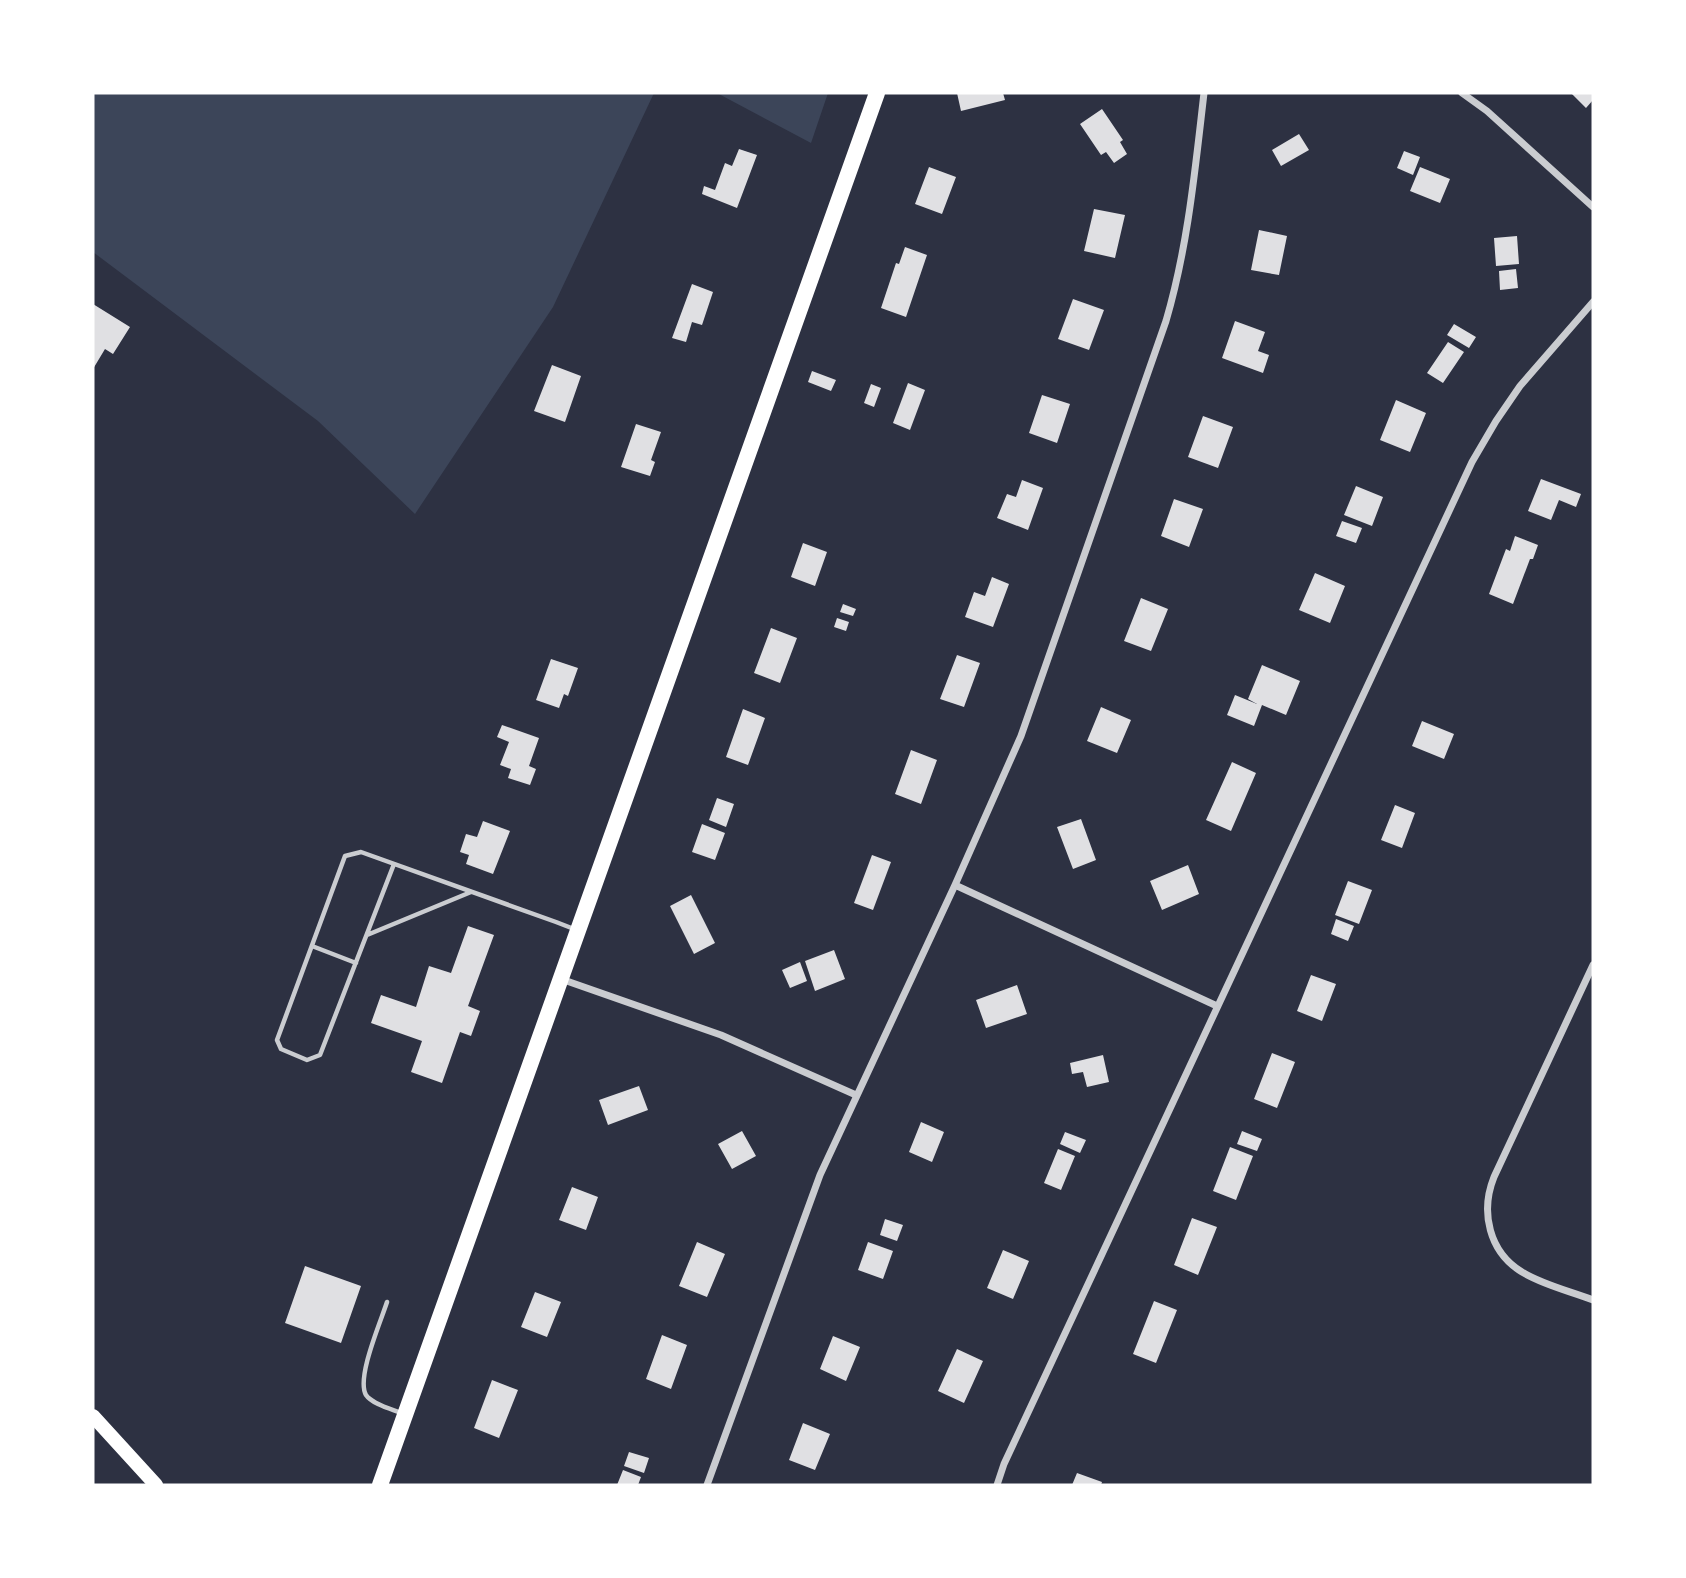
<svg xmlns="http://www.w3.org/2000/svg" width="1686" height="1578" viewBox="0 0 1686 1578" font-family="'Times New Roman',serif">
<style>
.green{fill:#3c4559}
.building{fill:#e0e0e3}
.lines{fill:none;stroke-linecap:round;stroke-linejoin:round}
.service{stroke:#caccd0;stroke-width:4.5}
.minor{stroke:#caccd0;stroke-width:7}
.secondary{stroke:#fff;stroke-width:14}
.primary{stroke:#fff;stroke-width:16}
</style>
<rect width="100%" height="100%" fill="#2d3142"/>
<path class="green" d="M93,93H654L553,307L415,514L318,421L93,252Z
M717,93H828L811,143Z"/>
<path class="building" d="M957,93H1003L1005,100L961,111Z
M1571,93H1593V100L1586,108Z
M1102,109L1123,140L1120,142L1127,154L1114,163L1106,152L1101,155L1080,124Z
M1299,134L1309,150L1281,166L1272,150Z
M739,149L757,155L737,208L702,194L704,186L715,190L725,163L732,166Z
M1404,151L1420,157L1413,175L1397,168Z
M929,167L956,177L942,214L915,204Z
M1420,167L1450,179L1440,203L1410,191Z
M1094,209L1125,215L1115,258L1084,251Z
M1259,230L1287,236L1279,275L1251,270Z
M1517,236L1519,264L1496,266L1494,238Z
M905,247L927,255L906,317L881,308L896,263L899,264Z
M1516,269L1518,288L1500,290L1499,271Z
M692,284L713,292L702,325L692,322L686,342L672,338Z
M1073,299L1104,310L1089,350L1058,339Z
M93,304L130,327L113,354L105,349L93,369Z
M1235,321L1265,332L1258,351L1269,355L1263,373L1222,358Z
M1454,324L1476,337L1469,348L1447,335Z
M1448,342L1464,352L1443,383L1427,373Z
M552,365L581,376L565,422L534,411Z
M812,371L836,380L831,391L808,382Z
M908,383L925,390L910,430L893,423Z
M871,384L881,388L874,407L864,403Z
M1042,395L1070,404L1057,443L1029,433Z
M1396,400L1426,413L1410,452L1380,440Z
M1203,416L1233,427L1218,468L1188,457Z
M636,424L661,432L651,460L655,462L650,476L621,467Z
M1541,479L1581,494L1576,507L1559,500L1551,520L1528,511Z
M1022,480L1043,488L1028,530L997,518L1007,494L1016,497Z
M1356,486L1383,497L1372,526L1344,515Z
M1174,499L1203,509L1189,547L1161,536Z
M1342,521L1362,528L1356,543L1336,536Z
M1515,536L1538,545L1533,559H1530L1513,604L1489,594L1506,549L1510,551Z
M803,543L827,552L815,586L791,577Z
M1315,573L1345,586L1330,623L1299,610Z
M992,577L1009,584L993,627L965,617L974,592L985,596Z
M1141,598L1168,609L1151,651L1124,641Z
M843,604L856,609L853,616L840,612Z
M837,618L849,622L846,631L834,627Z
M771,628L797,638L780,683L754,673Z
M957,655L980,663L964,707L940,699Z
M551,659L578,668L568,696L564,694L559,708L536,700Z
M1262,665L1300,681L1286,715L1262,705L1254,726L1227,715L1235,695L1257,704L1248,699Z
M1101,707L1131,720L1117,753L1087,741Z
M743,709L765,718L748,765L726,757Z
M1422,721L1454,734L1444,759L1412,746Z
M502,725L539,738L529,766L536,769L530,785L508,778L511,769L500,765L509,742L497,737Z
M911,750L937,760L921,804L895,794Z
M1232,762L1256,773L1231,831L1206,820Z
M717,798L734,804L726,827L709,820Z
M1395,805L1415,813L1402,848L1381,840Z
M1081,819L1096,860L1073,869L1057,827Z
M483,821L510,831L493,874L466,864L469,855L460,852L466,834L477,837Z
M702,824L725,833L715,860L692,852Z
M872,855L891,862L873,910L854,903Z
M1188,865L1199,894L1162,910L1150,881Z
M1348,881L1372,890L1359,924L1335,915Z
M691,895L715,943L694,954L670,906Z
M1336,919L1354,926L1348,941L1331,934Z
M468,926L494,935L468,1006L480,1011L471,1036L460,1032L442,1083L411,1072L422,1041L371,1023L381,995L416,1007L429,966L451,973Z
M834,950L845,979L815,991L805,961Z
M800,962L807,981L790,988L782,970Z
M1311,975L1336,984L1322,1021L1297,1011Z
M1017,985L1027,1014L986,1028L976,1000Z
M1272,1053L1295,1062L1277,1108L1254,1099Z
M1103,1055L1109,1082L1087,1087L1083,1072L1072,1074L1070,1063Z
M639,1086L648,1110L608,1125L599,1100Z
M921,1122L944,1132L932,1162L909,1152Z
M742,1131L756,1156L732,1169L718,1144Z
M1242,1131L1262,1139L1257,1151L1237,1144Z
M1065,1132L1086,1140L1080,1153L1060,1144Z
M1230,1147L1253,1156L1236,1200L1213,1191Z
M1058,1149L1075,1156L1061,1190L1044,1183Z
M572,1187L598,1197L586,1230L559,1220Z
M1192,1218L1217,1227L1198,1275L1174,1265Z
M885,1219L903,1225L897,1241L880,1235Z
M697,1242L725,1254L707,1297L679,1286Z
M868,1242L893,1251L883,1279L858,1270Z
M1003,1250L1029,1261L1013,1299L987,1288Z
M305,1266L361,1286L341,1343L285,1323Z
M535,1292L561,1302L547,1337L521,1327Z
M1154,1301L1177,1310L1156,1363L1133,1354Z
M662,1335L687,1345L671,1389L646,1379Z
M833,1336L860,1347L846,1381L820,1369Z
M957,1349L983,1361L964,1403L938,1391Z
M492,1380L518,1390L499,1438L474,1428Z
M803,1423L830,1434L815,1470L789,1460Z
M629,1452L649,1458L644,1473L624,1466Z
M623,1470L641,1477L638,1485H617Z
M1077,1473L1102,1482L1101,1485H1072Z"/>
<g class="lines">
<path class="service" d="M394,864L320,1055L307,1060L281,1049L277,1040L345,856L361,852L556,922L574,929
M367,935L471,892
M312,946L356,963
M387,1302C381,1321 356,1378 366,1395C372,1404 391,1409 401,1413"/>
<path class="minor" d="M1462,93L1487,111L1593,207
M955,885L1217,1006
M1593,965L1494,1177C1480,1212 1489,1252 1522,1272C1543,1285 1570,1291 1593,1300
M561,979L721,1035L856,1095
M707,1485L820,1175L955,885L1021,736L1166,321C1188,246 1195,170 1204,93
M997,1485L1004,1464L1472,462L1496,421L1520,386L1593,302"/>
<path class="secondary" d="M93,1416L156,1485"/>
<path class="primary" d="M380,1485C542,1020 715,558 877,93"/>
</g>
<rect width="1686" height="1578" fill="none" stroke="#ffffff" stroke-width="189"/>
</svg>
